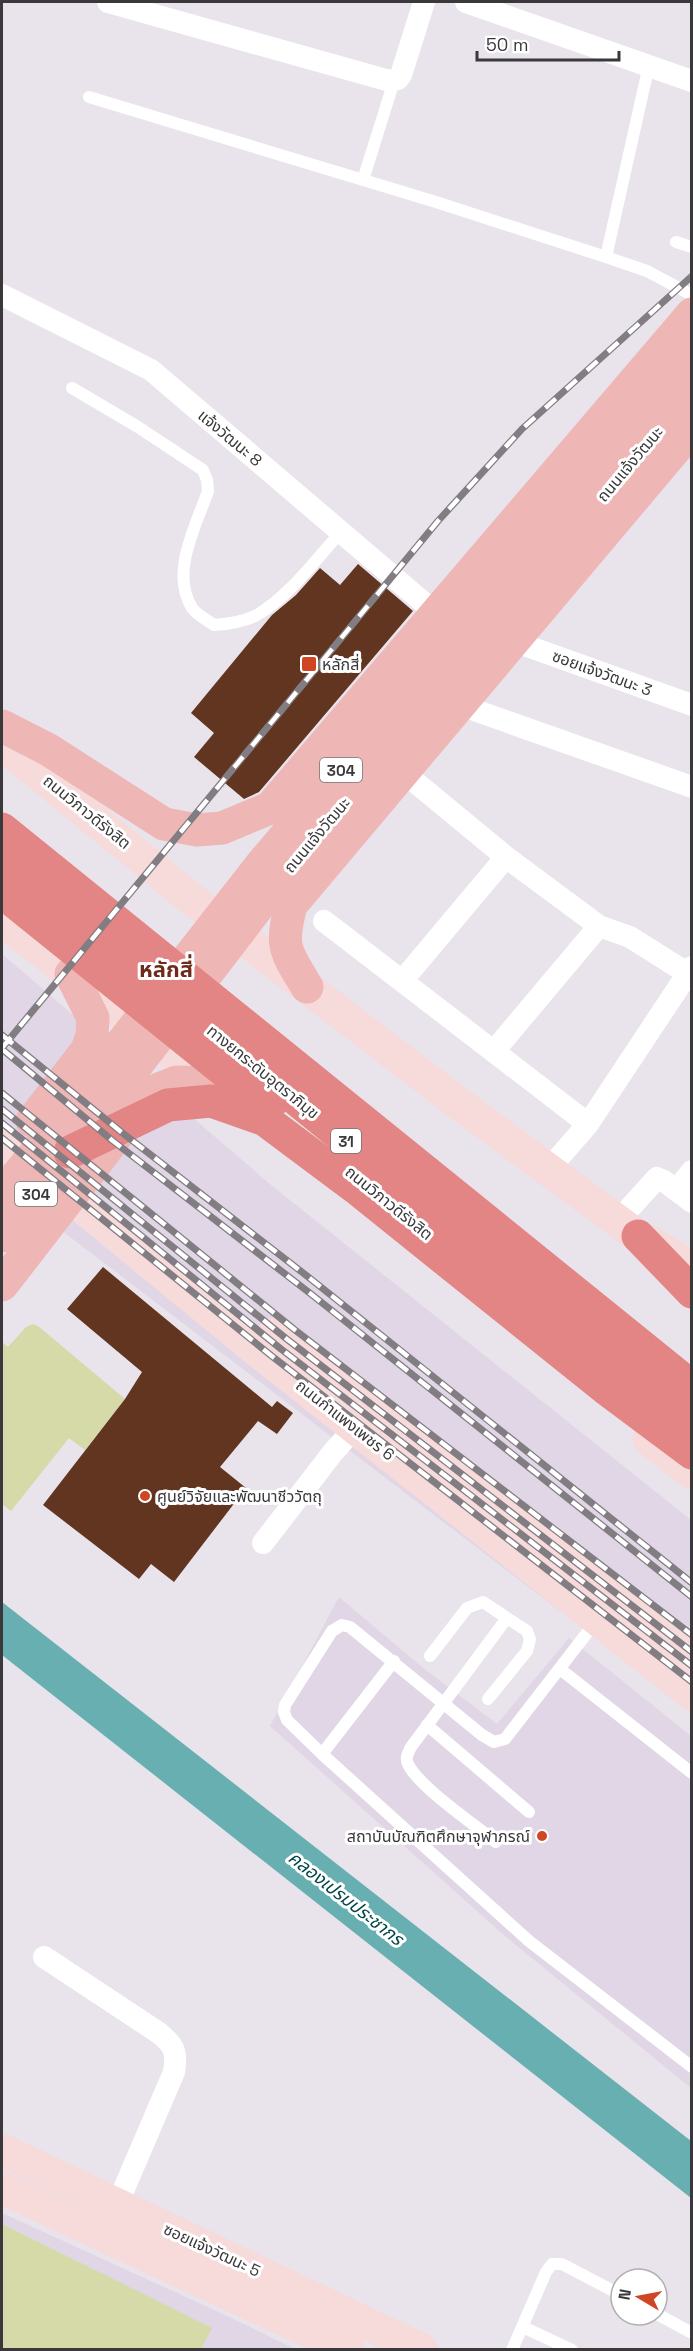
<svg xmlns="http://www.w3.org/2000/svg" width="693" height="2351" viewBox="0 0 693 2351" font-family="'Space Grotesk','Noto Sans Thai',sans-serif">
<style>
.built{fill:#e0d6e5}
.green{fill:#d6daa9}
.water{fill:#67afb0}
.building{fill:#613520}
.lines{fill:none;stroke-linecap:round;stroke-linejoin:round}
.lane{stroke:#fff;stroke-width:12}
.street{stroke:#fff;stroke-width:22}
.secondary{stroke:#f7dada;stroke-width:33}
.primary{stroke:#eeb6b5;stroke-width:33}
.highway{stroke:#e38584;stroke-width:33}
.rail-casing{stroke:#817d82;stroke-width:7}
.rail{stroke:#fff;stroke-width:4.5;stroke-dasharray:14;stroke-linecap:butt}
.poi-dot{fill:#d04625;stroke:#fff;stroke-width:2}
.labels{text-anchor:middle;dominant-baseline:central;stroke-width:6;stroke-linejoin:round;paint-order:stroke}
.shield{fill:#fff;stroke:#757476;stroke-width:1.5}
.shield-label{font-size:15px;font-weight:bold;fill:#3a383b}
.street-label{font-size:16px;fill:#3a383b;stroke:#fff}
.poi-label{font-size:16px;fill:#3a383b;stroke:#fff;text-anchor:start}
.water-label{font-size:18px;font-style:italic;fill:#014748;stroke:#fff}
.district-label{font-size:22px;font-weight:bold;fill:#6e2b1b;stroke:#fff}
</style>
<rect width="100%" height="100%" fill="#e9e3eb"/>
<path class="built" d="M2,954L271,1185L691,1520V1711L2,1185Z
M339,1597L422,1667L497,1724L569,1638L691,1736V2088L505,1936L270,1726Z
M2,2213L225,2315L295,2349L2,2350Z"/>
<path class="green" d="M33,1324L38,1326L125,1399L85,1450L69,1438L11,1511L2,1504V1342L8,1347L26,1327Z
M2,2224L212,2328L201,2349H2Z"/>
<path class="water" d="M2,1602L691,2141V2198L2,1655Z"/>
<path class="building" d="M358,564L413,611L259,792L244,799L194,757L214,733L191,713L272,615L296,595L320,568L340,585Z
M103,1267L272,1407L277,1401L293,1413L277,1434L258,1421L220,1467L246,1488L174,1582L151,1564L139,1579L43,1505L125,1399L142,1372L67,1309Z"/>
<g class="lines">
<path class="lane" d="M89,97L436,202L606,257L647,271L692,295
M363,180L394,81
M676,242L692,247
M606,257L649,65
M72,388L138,427L203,470L207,480L208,491C196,526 170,572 192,608C197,615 207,620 214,625C228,624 242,622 255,616C289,597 315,560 341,532
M597,1620L505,1739L494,1742L482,1735L350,1627L342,1625L332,1631L285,1705L284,1712L287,1720L322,1754L529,1941L692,2067
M430,1656L467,1608L483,1602L507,1618
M560,1669L692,1773
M488,1699L527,1651L530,1639L527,1631L507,1618L411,1747C408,1753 405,1758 408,1764C418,1786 475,1825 496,1842
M427,1725L529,1812
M322,1754L394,1661
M657,2314L692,2333
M523,2327L572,2350
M512,2350L546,2272L552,2264H562L621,2295"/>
<path class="street" d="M108,2L390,81L398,79L401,75L424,2
M466,2L692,81
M2,295L151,370L437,614
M513,641L692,705
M460,705L692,787
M403,772L506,857L599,926
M324,921L588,1124
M402,981L506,857
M494,1051L599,926L630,937L687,973
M548,1170L588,1124L692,967
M676,1190L692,1171
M618,1221L657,1178L664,1181L692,1202
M263,1543L334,1451L355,1428
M44,1957L159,2033C175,2046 177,2052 174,2072L117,2205"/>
<path class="secondary" d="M2,744L189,897L454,1100L638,1236L692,1267
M2,920L225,1095
M2,1141L254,1348L692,1694
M274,1334L692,1659
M649,1439L692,1473
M2,2150L422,2350
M2,2188L349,2350"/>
<path class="primary" d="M2,726L49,750L164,824L197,830L222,828L270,808L692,314
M307,987C285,950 280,948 291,905L692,429
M32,1121L87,1050L92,1035L93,1018L71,974
M2,1194L47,1139L261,865L692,355
M2,1236L70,1152L280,878L692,391
M2,1285L84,1179L120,1131L133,1109L159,1089L177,1082L210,1083"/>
<path class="highway" d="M2,829L692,1387
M2,860L692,1421
M2,892L269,1107
M70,1152L168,1105L211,1101L265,1120L356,1188L605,1388L692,1453
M638,1236L692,1292"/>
<defs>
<path id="rail" d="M2,1035L120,1131L307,1276L692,1583
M2,1048L438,521L522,429L692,276
M2,1049L113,1141L311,1294L692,1597
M2,1093L295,1330L692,1635
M2,1109L288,1340L692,1652
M2,1123L281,1349L692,1666
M2,1138L273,1357L692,1682"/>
</defs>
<use href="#rail" class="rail-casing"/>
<use href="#rail" class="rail"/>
</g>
<g class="poi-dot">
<rect x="301" y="656" width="16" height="16" rx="3"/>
<circle cx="145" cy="1496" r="6"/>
<circle cx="542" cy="1836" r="6"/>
</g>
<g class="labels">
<g class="shield">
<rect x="320" y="758" width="42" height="24" rx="4.5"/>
<rect x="331" y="1129" width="30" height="24" rx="4.5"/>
<rect x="15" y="1182" width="42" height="24" rx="4.5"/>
</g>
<g class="shield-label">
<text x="341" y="770">304</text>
<text x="346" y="1141">31</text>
<text x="36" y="1194">304</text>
</g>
<g class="street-label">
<text transform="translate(230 438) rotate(40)">แจ้งวัฒนะ 8</text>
<text transform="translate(630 464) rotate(-50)">ถนนแจ้งวัฒนะ</text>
<text transform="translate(602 673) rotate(20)">ซอยแจ้งวัฒนะ 3</text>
<text transform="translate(87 812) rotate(39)">ถนนวิภาวดีรังสิต</text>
<text transform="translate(317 835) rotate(-50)">ถนนแจ้งวัฒนะ</text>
<text transform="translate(263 1072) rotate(39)">ทางยกระดับอุตราภิมุข</text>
<text transform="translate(389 1203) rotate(39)">ถนนวิภาวดีรังสิต</text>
<text transform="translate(345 1420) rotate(38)">ถนนกำแพงเพชร 6</text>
<text transform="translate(212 2250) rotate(25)">ซอยแจ้งวัฒนะ 5</text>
</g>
<g class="poi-label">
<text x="322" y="664">หลักสี่</text>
<text x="157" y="1496">ศูนย์วิจัยและพัฒนาชีววัตถุ</text>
<text x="530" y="1836" text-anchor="end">สถาบันบัณฑิตศึกษาจุฬาภรณ์</text>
</g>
<g class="water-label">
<text transform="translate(346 1898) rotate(38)">คลองเปรมประชากร</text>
</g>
<g class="district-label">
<text x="166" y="969">หลักสี่</text>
</g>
</g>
<rect width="693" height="2351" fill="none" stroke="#3a383b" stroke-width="6"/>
<g transform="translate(639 2297) rotate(280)"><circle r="28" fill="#ffffff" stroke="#b0afb1" stroke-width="1.5"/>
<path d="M0-4.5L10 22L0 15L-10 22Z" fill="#d04625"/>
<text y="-9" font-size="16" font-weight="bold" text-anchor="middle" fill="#3a383b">N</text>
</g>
<path d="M477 51v9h142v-9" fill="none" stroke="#3a383b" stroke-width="3"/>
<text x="486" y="51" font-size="18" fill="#3a383b" stroke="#ffffff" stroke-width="4.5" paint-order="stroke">50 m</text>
</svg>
